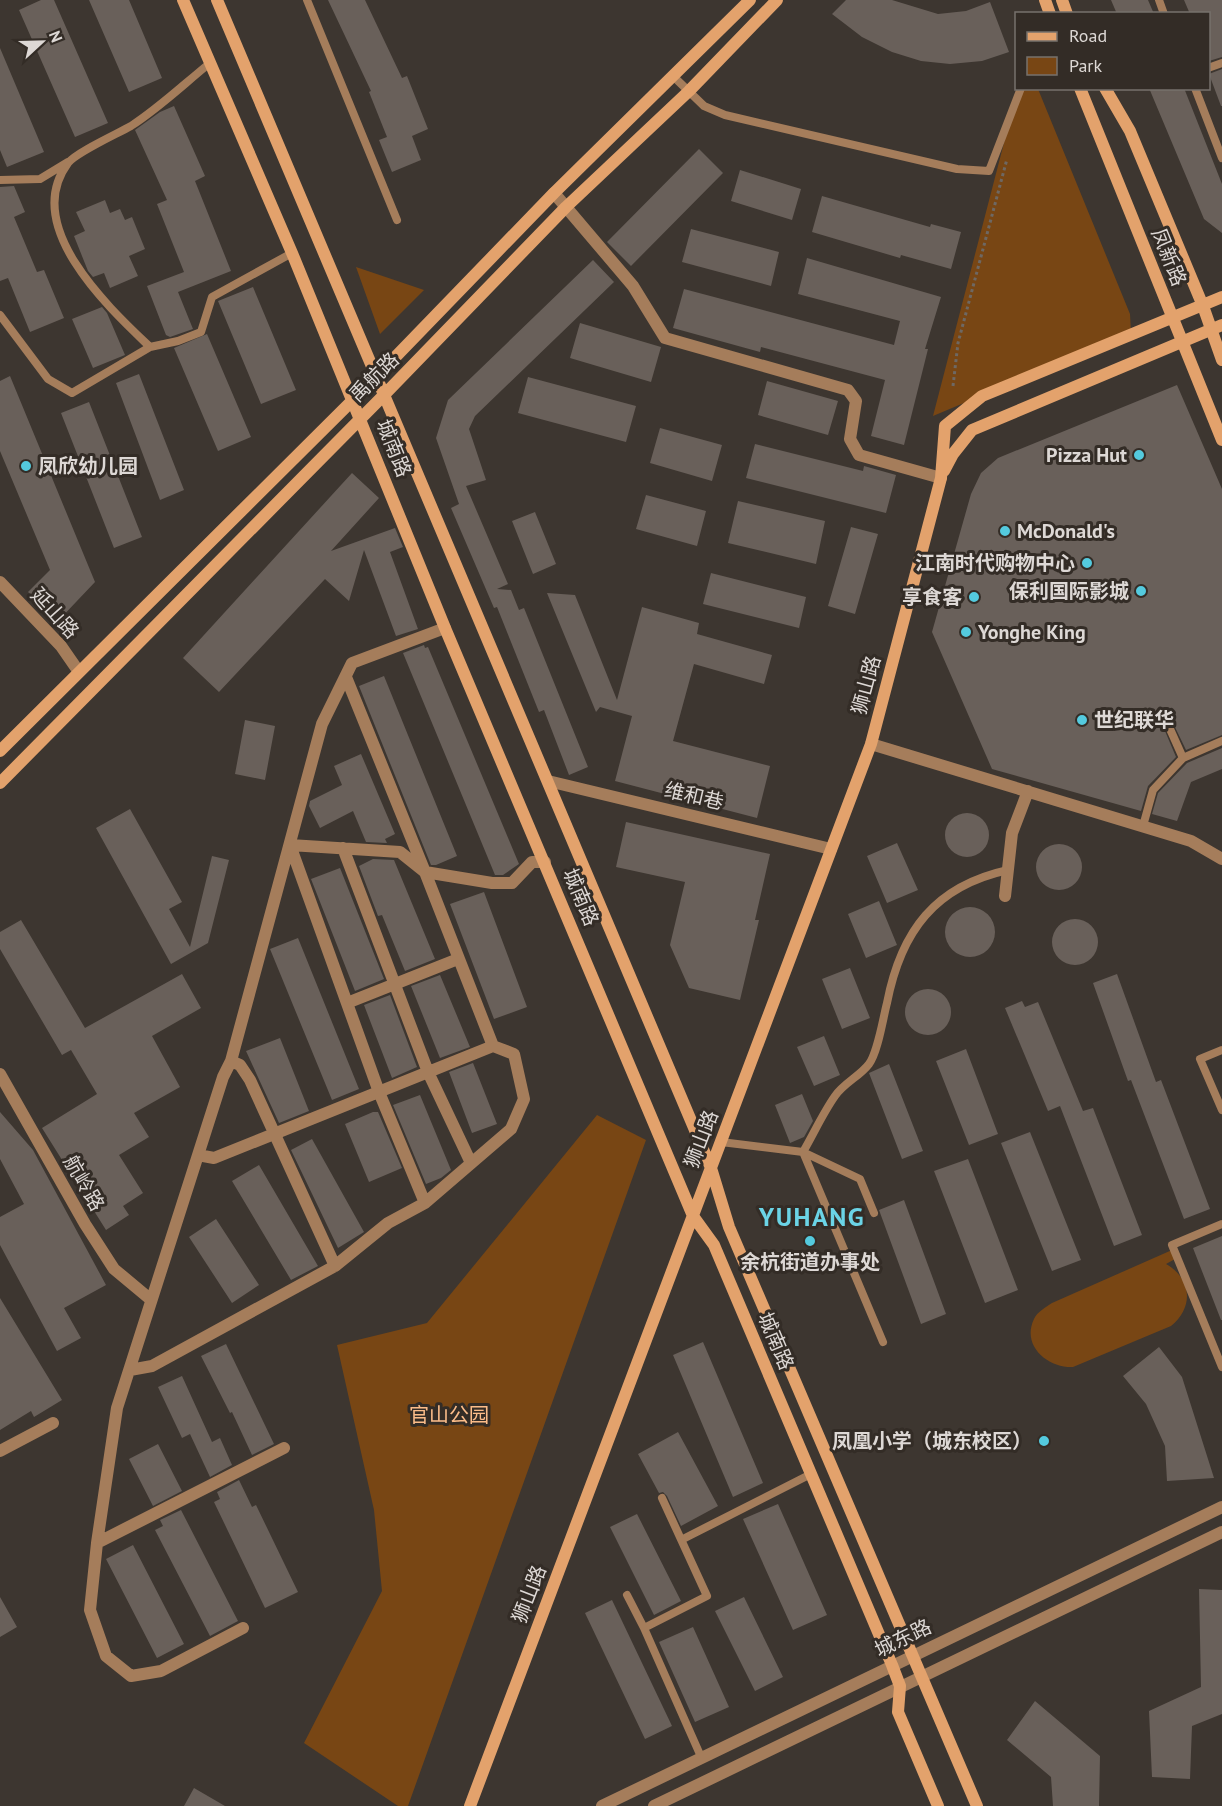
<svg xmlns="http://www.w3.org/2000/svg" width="1222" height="1806" viewBox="0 0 1222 1806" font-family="'PT Sans','Noto Sans SC',sans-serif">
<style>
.green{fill:#784614}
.building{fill:#69605a}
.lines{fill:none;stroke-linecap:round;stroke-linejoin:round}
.path{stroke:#6e6863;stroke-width:3;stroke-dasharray:3 3;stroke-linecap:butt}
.service{stroke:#a57d5b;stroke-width:8}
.minor{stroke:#a57d5b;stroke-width:12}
.tertiary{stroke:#a57d5b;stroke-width:12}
.secondary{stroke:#e3a26c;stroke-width:12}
.poi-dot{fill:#54cade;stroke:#332c26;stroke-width:2}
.labels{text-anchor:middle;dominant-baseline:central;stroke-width:6;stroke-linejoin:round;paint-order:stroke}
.street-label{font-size:20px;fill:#ddd8d5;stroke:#332c26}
.poi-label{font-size:20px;font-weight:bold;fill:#ddd8d5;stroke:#332c26;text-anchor:end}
.park-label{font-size:20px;fill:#fbbc89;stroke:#332c26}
.district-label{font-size:26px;font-weight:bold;letter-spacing:1.5px;fill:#6bd4e6;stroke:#332c26}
</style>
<rect width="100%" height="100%" fill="#3d3630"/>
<path class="green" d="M1018,89H1038L1130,314L1131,333L933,416Z
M356,267L424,290L380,334Z
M597,1115L646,1140L408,1806H398L304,1743L382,1591L374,1510L337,1345L427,1323Z
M1172,1250L1175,1259L1166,1264C1192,1279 1194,1307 1171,1326L1073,1367C1048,1368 1021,1346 1034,1319C1037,1312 1046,1307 1052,1303Z"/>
<path class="building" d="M41,0H54L108,123L75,137L19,10Z
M89,0H129L162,78L129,92Z
M328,0H365L402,78L407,76L428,129L412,136L421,160L392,172L379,140L387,137L369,92L371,91Z
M846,0H892L938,14L966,11L990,2L1009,52L982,61L950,64L921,61L892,52L862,37L832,14Z
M1111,0H1148L1154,14H1117Z
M1184,0H1222V57L1209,61V14H1190Z
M0,48L44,152L7,167L0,150Z
M1222,69V106H1221L1209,74Z
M1149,88H1184L1222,184V233L1204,219Z
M174,106L205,176L195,181L231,271L178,292L193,329L170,337L166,335L147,286L184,272L157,204L167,200L135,130L160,112Z
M699,149L723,173L631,266L607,242Z
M740,170L801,189L792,220L731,201Z
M14,186L25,212L14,217L37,272L44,270L64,318L30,332L8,278L0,281V187Z
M822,196L930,227L931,224L961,232L951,269L901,255L900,258L812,232Z
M105,200L110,213L120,209L125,220L132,217L145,249L129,256L138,276L110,288L104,273L93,277L88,271L74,236L85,231L76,212Z
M691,229L779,252L771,286L682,262Z
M807,258L941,297L925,349H928L904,445L871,436L885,380L761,347L760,352L673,328L684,289L894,345L900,321L798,294Z
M593,260L614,282L475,416L469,429L486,480L466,486L508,584L497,589L511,590L519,610L524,608L588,767L569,775L544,710L539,712L497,607L494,608L451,508L459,504L436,438L448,400Z
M253,287L296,390L261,404L218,301Z
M102,307L107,313L125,355L93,368L72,319Z
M580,323L661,347L651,382L570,358Z
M207,334L251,437L218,451L174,348Z
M139,374L184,490L160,500L116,383Z
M10,376L95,582L58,621L28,592L50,570L0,451V381Z
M528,377L636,406L626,442L518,413Z
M767,381L838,401L828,435L758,415Z
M1177,385L1222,489V735L1186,750L1174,725H1166L1165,731L1176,757L1148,786L1141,811L992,769L932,632L971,494L981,473L998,458Z
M89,402L142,537L114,548L61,413Z
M660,428L722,445L712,481L650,463Z
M755,444L863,471L864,466L896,475L886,513L746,478Z
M352,473L379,498L331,551L395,528L403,547L390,552L418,629L396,636L364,550L349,601L325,579L219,692L183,658Z
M646,495L706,511L697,546L636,529Z
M738,501L825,521L816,564L728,543Z
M535,512L556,564L533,574L512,521Z
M851,527L878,534L855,614L828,606Z
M711,573L806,597L799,628L703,604Z
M547,593L575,595L617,700L642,607L699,623L697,634L772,655L764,684L694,664L673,741L770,766L757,818L615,781L632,716L600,707L596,712Z
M424,645L425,648L428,647L519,864L503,875H495L403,653Z
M384,676L457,856L436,865H431L359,686Z
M245,720L275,726L265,780L235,774Z
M1222,748V769L1191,782L1177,821L1152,814L1158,793L1187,763Z
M361,754L395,834L385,839L387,843L366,842L353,811L320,828L309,806L310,801L342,785L334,766Z
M130,809L182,902L169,909L190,947L212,856L229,860L208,943L171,964L96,828Z
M945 835a22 22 0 1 1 44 0a22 22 0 1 1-44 0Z
M626,822L770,854L755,920H759L740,1000L689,988L670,945L685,882L616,867Z
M897,843L918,890L887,903L867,856Z
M1036 867a23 23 0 1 1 46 0a23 23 0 1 1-46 0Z
M373,859L394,860L435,959L405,971L382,915L378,916L359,866Z
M340,868L384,979L355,991L311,879Z
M484,892L527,1007L494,1019L450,904Z
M879,901L897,945L866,958L848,914Z
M945 932a25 25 0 1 1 50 0a25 25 0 1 1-50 0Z
M1052 942a23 23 0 1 1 46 0a23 23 0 1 1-46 0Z
M21,920L85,1028L182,974L201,1008L152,1036L180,1087L134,1113L149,1137L119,1155L143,1193L123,1206L129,1215L106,1230L42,1128L97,1094L71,1050L62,1055L0,949V932Z
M298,938L359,1089L332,1100L270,949Z
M850,968L870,1018L842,1029L822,979Z
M1117,974L1156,1082L1161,1080L1210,1209L1184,1219L1131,1080L1128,1081L1093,983Z
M440,975L470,1047L440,1058L411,986Z
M905 1012a23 23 0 1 1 46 0a23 23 0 1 1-46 0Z
M390,995L417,1067L392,1078L364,1005Z
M1022,1001L1025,1007L1038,1002L1083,1111L1093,1108L1142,1235L1114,1246L1060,1106L1048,1111L1005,1008Z
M824,1036L840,1075L814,1086L797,1047Z
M280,1038L309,1111L279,1123L246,1051Z
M966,1049L998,1134L969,1145L936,1061Z
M473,1063L497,1124L472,1133L449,1072Z
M889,1064L923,1151L902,1159L869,1073Z
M802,1094L813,1121L804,1137L790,1143L775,1105Z
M420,1095L451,1170L441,1178L426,1184L393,1105Z
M0,1112L33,1150L106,1285L64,1308L81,1338L57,1351L0,1245V1217L24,1204L0,1159Z
M373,1112H378L402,1168L369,1182L345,1124Z
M1030,1132L1081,1260L1052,1271L1001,1143Z
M312,1139L364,1232L338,1248L291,1150Z
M968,1159L1018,1290L985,1303L934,1171Z
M259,1165L318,1266L291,1280L232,1181Z
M904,1200L946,1314L921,1324L879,1210Z
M216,1219L259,1285L232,1303L189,1237Z
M1222,1236V1320H1221L1193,1248Z
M0,1298L62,1400L34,1417L31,1411L0,1430Z
M703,1342L763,1483L733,1497L673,1355Z
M226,1344L274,1444L252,1455L232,1412L230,1413L201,1356Z
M1159,1347L1182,1377L1214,1478L1167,1481L1165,1446L1146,1404L1123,1376Z
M182,1376L212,1442L220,1438L232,1465L210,1477L190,1434L182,1438L158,1387Z
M678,1432L718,1506L681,1526L667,1496L663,1492L659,1493L638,1454Z
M158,1444L182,1491L153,1506L129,1459Z
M239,1480L252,1507L256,1505L298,1592L265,1608L214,1502L220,1499L217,1492Z
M778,1504L827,1615L793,1630L743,1519Z
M181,1510L238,1621L210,1636L155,1530L163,1526L160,1520Z
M637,1514L681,1601L654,1615L610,1527Z
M133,1545L184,1644L157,1658L106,1559Z
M1199,1589L1222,1590V1714L1192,1726L1190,1779L1152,1777L1149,1711L1201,1687Z
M0,1597L17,1627L0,1637Z
M744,1597L783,1677L755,1691L715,1611Z
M612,1600L672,1726L645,1739L585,1613Z
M693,1627L729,1707L695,1722L659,1642Z
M1035,1701L1100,1756L1099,1806H1053L1051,1777L1007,1740Z
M194,1788L225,1806H184Z"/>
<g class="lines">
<path class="path" d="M953,386L958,343L1007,159"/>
<path class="service" d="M307,0L397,220
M1159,0L1164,14
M210,63C184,84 159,108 131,126C117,134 77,152 68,163C21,226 108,307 150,347L178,341L201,332L212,297L292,253
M1208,68L1222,63
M674,77L704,106L725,115L957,169L989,171L1021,88
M1195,88L1222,158
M0,180L40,179L68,162
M0,315L48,379L72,393L150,347
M1170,729L1183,758
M1143,826L1153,790L1183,758L1222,741
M1222,1050L1200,1059L1222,1110
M721,1142L803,1152L860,1179L874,1213
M1222,1224L1172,1245L1222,1367
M883,1342L803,1152C814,1133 823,1113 835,1096C844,1083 860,1076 869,1064C878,1052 883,1018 887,1003C901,931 935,886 1008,870
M683,1539L811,1474
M627,1595L644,1628L702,1759
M644,1628L707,1596L662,1498"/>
<path class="minor" d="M554,193L633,286L665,338L848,390L856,401L850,439L859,455L941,478
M346,677L425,872L492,883H512L532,862H545
M871,744L1191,841L1222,859
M548,781L831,849
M343,848L428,1072L471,1163
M1005,896L1012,833L1028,791
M347,1003L458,959
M0,1074L85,1224L114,1269L150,1299
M198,1155L214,1158L493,1046L514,1054L524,1099L511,1129L425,1203L388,1223L335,1266
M425,1203L379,1092L290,845L400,852L425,872L493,1046
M130,1370L152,1366L335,1266L250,1080L240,1065L231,1061
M0,1451L53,1423
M97,1543L284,1448
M243,1628L161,1671L131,1676L106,1656L90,1610L97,1543L117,1408L223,1077L231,1061L322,724L352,663L445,628"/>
<path class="tertiary" d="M0,582L61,646L79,672
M602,1806L1222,1507
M654,1806L1222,1532"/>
<path class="secondary" d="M183,0L292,253L445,628L693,1216L714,1245L892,1665L900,1686L898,1712L938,1806
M217,0L711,1168L729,1227L977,1806
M1045,0L1050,14
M1062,0L1067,14
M1080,88L1222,440
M1105,88L1130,131L1203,306L1222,360
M944,471L953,454L972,430L1222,325
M0,751L376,377L554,193L750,0
M0,783L384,395L566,207L689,91L777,0
M470,1806L871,744L941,478L945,426L982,396L1222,297"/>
</g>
<g class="poi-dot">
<circle cx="1139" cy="455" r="6"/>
<circle cx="26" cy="466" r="6"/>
<circle cx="1005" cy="531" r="6"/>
<circle cx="1087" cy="563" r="6"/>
<circle cx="1141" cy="591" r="6"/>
<circle cx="974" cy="597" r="6"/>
<circle cx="966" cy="632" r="6"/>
<circle cx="1082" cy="720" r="6"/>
<circle cx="810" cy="1241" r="6"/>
<circle cx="1044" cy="1441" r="6"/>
</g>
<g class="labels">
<g class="street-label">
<text transform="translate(1169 257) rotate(68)">凤新路</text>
<text transform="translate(374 377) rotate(-45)">禹航路</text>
<text transform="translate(394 448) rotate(68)">城南路</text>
<text transform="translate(55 613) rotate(48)">延山路</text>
<text transform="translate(866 685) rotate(-75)">狮山路</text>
<text transform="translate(694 796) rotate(13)">维和巷</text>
<text transform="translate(581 897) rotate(67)">城南路</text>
<text transform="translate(701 1139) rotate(-69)">狮山路</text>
<text transform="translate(84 1183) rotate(60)">航岭路</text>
<text transform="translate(776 1341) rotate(67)">城南路</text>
<text transform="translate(529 1594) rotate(-69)">狮山路</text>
<text transform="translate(903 1638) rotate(-26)">城东路</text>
</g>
<g class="poi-label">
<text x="1127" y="455">Pizza Hut</text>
<text x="38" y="466" text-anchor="start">凤欣幼儿园</text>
<text x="1017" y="531" text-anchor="start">McDonald's</text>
<text x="1075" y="563">江南时代购物中心</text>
<text x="1129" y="591">保利国际影城</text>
<text x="962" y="597">享食客</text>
<text x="978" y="632" text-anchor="start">Yonghe King</text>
<text x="1094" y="720" text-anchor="start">世纪联华</text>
<text x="810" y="1262" text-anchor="middle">余杭街道办事处</text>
<text x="1032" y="1441">凤凰小学（城东校区）</text>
</g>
<g class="park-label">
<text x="449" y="1415">官山公园</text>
</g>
<g class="district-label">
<text x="812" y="1216">YUHANG</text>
</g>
</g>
<rect x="1015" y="12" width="195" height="78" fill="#332c26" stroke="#77716c" stroke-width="1.5"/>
<rect x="1027" y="32" width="30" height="9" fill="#e3a26c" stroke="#77716c" stroke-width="1.5"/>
<text x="1069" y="42" font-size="18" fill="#ddd8d5">Road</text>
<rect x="1027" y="57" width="30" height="18" fill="#784614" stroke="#77716c" stroke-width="1.5"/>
<text x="1069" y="72" font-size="18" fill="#ddd8d5">Park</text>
<g transform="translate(42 42) rotate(68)" stroke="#332c26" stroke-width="4.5" paint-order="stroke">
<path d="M0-4.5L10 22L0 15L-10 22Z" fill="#ddd8d5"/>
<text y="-9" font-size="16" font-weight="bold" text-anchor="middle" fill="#ddd8d5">N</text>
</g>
</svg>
